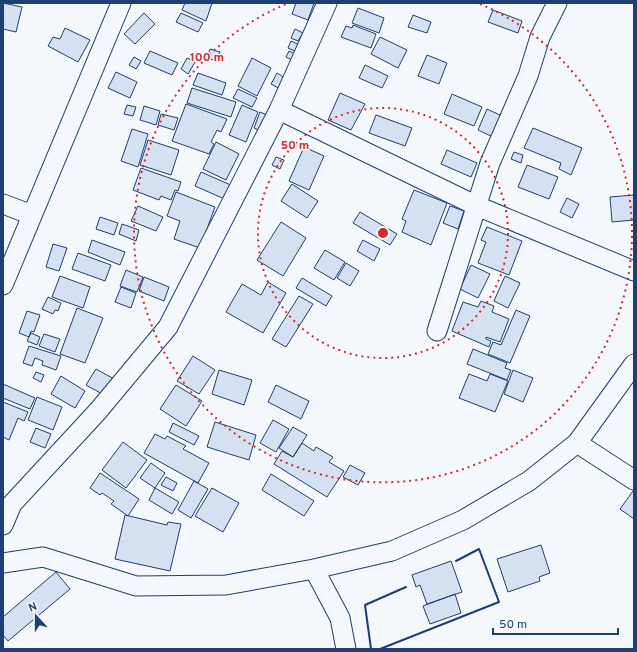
<svg xmlns="http://www.w3.org/2000/svg" width="637" height="652" viewBox="0 0 637 652" font-family="Overpass,sans-serif">
<style>
.building{fill:#d5e0f0;stroke:#1d3f73}
.lines{fill:none;stroke-linecap:round;stroke-linejoin:round}
.minor-casing{stroke:#1d3f73;stroke-width:21}
.minor{stroke:#f4f7fb;stroke-width:19}
.wall{stroke:#1d3f73;stroke-width:2}
.ring{fill:none;stroke:#d62828;stroke-width:2;stroke-dasharray:2 4}
.centre{fill:#d62828;stroke:#f4f7fb;stroke-width:2}
.ring-label{font-size:12px;text-anchor:middle;font-weight:bold;fill:#d62828;stroke:#f4f7fb;stroke-width:3;stroke-linejoin:round;paint-order:stroke}
</style>
<rect width="100%" height="100%" fill="#f4f7fb"/>
<path class="building" d="M3,3L22,7L16,32L3,29Z
M185,3H212L206,21L182,10Z
M296,3H314L308,20L292,14Z
M358,8L384,18L379,33L352,23Z
M493,10L522,21L518,33L488,22Z
M144,13L155,24L135,44L124,34Z
M181,13L203,23L198,32L176,22Z
M413,15L431,22L427,33L408,27Z
M353,25L376,34L371,48L341,37L346,26L352,28Z
M65,28L90,40L78,62L48,46L53,37L60,39Z
M295,29L303,33L298,41L291,38Z
M380,37L407,50L398,68L371,54Z
M291,41L302,46L299,53L288,48Z
M210,49L220,52L216,61L207,58Z
M150,51L178,63L172,75L144,63Z
M289,51L297,55L294,61L286,57Z
M427,55L447,63L439,84L418,76Z
M134,57L141,61L136,69L129,65Z
M187,58L195,62L188,74L181,69Z
M252,58L271,68L257,96L238,86Z
M365,65L388,76L382,88L359,78Z
M116,72L137,82L130,98L108,88Z
M198,73L226,83L222,95L193,85Z
M277,73L288,80L282,90L271,84Z
M192,88L236,102L231,117L187,103Z
M238,89L257,98L252,107L233,98Z
M340,93L365,104L351,130L328,120Z
M452,94L482,107L474,126L444,114Z
M186,104L227,119L221,132L217,130L211,142L214,144L209,154L172,141Z
M127,105L136,107L133,116L124,114Z
M242,105L258,112L246,142L229,135Z
M144,106L160,111L156,125L140,120Z
M487,109L502,116L493,137L478,130Z
M260,112L272,117L265,133L254,128Z
M161,114L178,118L174,130L158,125Z
M376,115L412,128L405,146L369,133Z
M533,128L582,148L571,175L559,169L561,163L524,148Z
M132,129L148,134L138,167L121,161Z
M148,140L179,150L171,175L140,165Z
M216,142L239,154L226,180L203,169Z
M304,147L324,156L309,190L289,181Z
M447,150L477,163L471,177L441,164Z
M514,152L523,155L521,163L511,159Z
M276,157L284,160L280,169L272,165Z
M527,165L558,177L549,199L518,187Z
M141,168L181,182L178,191L175,190L171,200L161,196L159,200L133,190Z
M201,172L233,186L227,200L195,186Z
M292,184L318,201L307,218L281,201Z
M414,190L447,203L431,245L402,232L406,221L402,219Z
M176,192L215,207L200,248L174,239L180,221L167,216Z
M634,195V220L612,222L610,197Z
M567,198L579,204L572,218L560,212Z
M138,206L163,217L156,231L131,221Z
M450,206L464,211L458,229L443,223Z
M360,212L397,234L390,245L353,223Z
M100,217L118,223L114,235L96,229Z
M281,222L306,238L283,276L257,260Z
M122,224L139,230L136,241L119,234Z
M487,227L522,241L509,275L478,263L486,242L481,240Z
M92,240L125,252L120,265L88,252Z
M363,240L380,249L374,261L357,251Z
M53,244L67,248L59,271L46,267Z
M325,250L345,262L334,280L314,268Z
M78,253L111,265L105,281L72,269Z
M346,263L359,271L350,286L337,278Z
M471,265L490,274L478,298L460,289Z
M126,270L143,277L137,292L120,286Z
M60,276L90,287L83,308L52,297Z
M505,276L520,283L508,308L494,301Z
M144,277L169,287L164,301L139,291Z
M302,278L332,296L326,306L296,288Z
M268,282L286,293L263,333L226,312L242,284L261,295Z
M121,287L136,293L131,308L115,302Z
M299,296L313,304L286,347L272,339Z
M48,297L61,303L58,311L55,310L53,314L42,309Z
M481,301L494,306L492,312L509,319L500,342L486,337V339L491,341L489,347L452,331L463,302L478,307Z
M77,308L103,318L85,363L60,354Z
M516,310L530,316L510,363L488,354L493,342L501,345Z
M27,311L40,315L34,332L31,331L29,337L19,333Z
M31,333L40,337L37,345L27,341Z
M44,334L60,339L55,352L39,346Z
M29,346L61,356L56,370L42,365L43,361L35,358L32,366L23,363Z
M473,349L507,363L505,368L511,370L507,380L467,364Z
M193,356L215,370L199,394L177,381Z
M96,369L116,380L106,396L86,385Z
M219,370L252,380L244,405L212,394Z
M513,370L533,378L523,402L504,394Z
M36,372L44,375L41,382L33,378Z
M469,374L487,381L490,374L508,381L495,412L459,398Z
M61,376L85,391L75,408L51,394Z
M3,384L35,398L30,409L3,398Z
M176,385L202,401L186,426L160,409Z
M276,385L309,401L301,419L268,402Z
M37,397L62,407L53,430L28,420Z
M3,402L28,412L24,421L18,418L9,440L3,437Z
M273,420L289,429L276,452L260,443Z
M215,422L256,435L249,460L207,447Z
M173,423L199,436L194,445L169,432Z
M293,427L307,435L293,457L279,448Z
M36,428L51,434L45,448L30,442Z
M155,434L165,439L167,436L186,446L183,449L209,463L198,483L144,453Z
M123,442L147,460L126,488L102,470Z
M302,443L314,451L316,447L333,457L329,462L344,471L327,497L274,464L282,451L293,457Z
M151,463L165,473L155,488L140,478Z
M350,465L365,473L358,485L343,477Z
M100,473L139,499L128,516L111,504L114,501L102,493L100,495L90,488Z
M271,474L314,501L304,516L262,490Z
M166,477L177,483L173,491L161,485Z
M194,481L208,489L191,518L178,510Z
M155,488L179,502L172,514L149,500Z
M212,488L239,503L223,532L195,516Z
M633,491L634,492V519L620,509Z
M125,515L167,525L168,522L181,524L170,571L115,559Z
M541,545L550,573L539,577L540,581L508,592L497,559Z
M451,561L462,592L427,604L420,585L416,587L412,575Z
M56,572L70,589L8,641L3,635V617Z
M455,594L461,613L430,624L423,606Z"/>
<g class="lines">
<defs>
<path id="minor" d="M279,110L477,206L634,271
M3,204L32,215
M3,285L121,3
M437,331L490,163L528,76L540,37L557,3
M577,443L634,480
M3,525L12,504L98,411L168,327L279,110L327,3
M3,563L43,557L136,586L226,585L314,569L392,551L463,520L529,481L577,443L634,364
M314,569L340,618L346,649"/>
</defs>
<use href="#minor" class="minor-casing"/>
<use href="#minor" class="minor"/>
<path class="wall" d="M371,649L365,605L406,587
M380,649L499,602L479,549L456,561"/>
</g>
<g class="ring">
<circle cx="383" cy="233" r="125"/>
<path d="M480 4A249 249 0 1 1 286 4"/>
</g>
<circle cx="383" cy="233" r="6" class="centre"/>
<g class="ring-label">
<text x="207" y="61">100 m</text>
<text x="295" y="149">50 m</text>
</g>
<rect width="637" height="652" fill="none" stroke="#1d3f73" stroke-width="8"/>
<g transform="translate(36 616) rotate(339)" stroke="#f4f7fb" stroke-width="3" paint-order="stroke">
<path d="M0-3L7 15L0 10L-7 15Z" fill="#1d3f73"/>
<text y="-6" font-size="11" font-weight="bold" text-anchor="middle" fill="#1d3f73">N</text>
</g>
<path d="M493 628v6h125v-6" fill="none" stroke="#1d3f73" stroke-width="2"/>
<text x="499" y="628" font-size="12" fill="#1d3f73" stroke="#f4f7fb" stroke-width="3" paint-order="stroke">50 m</text>
</svg>
